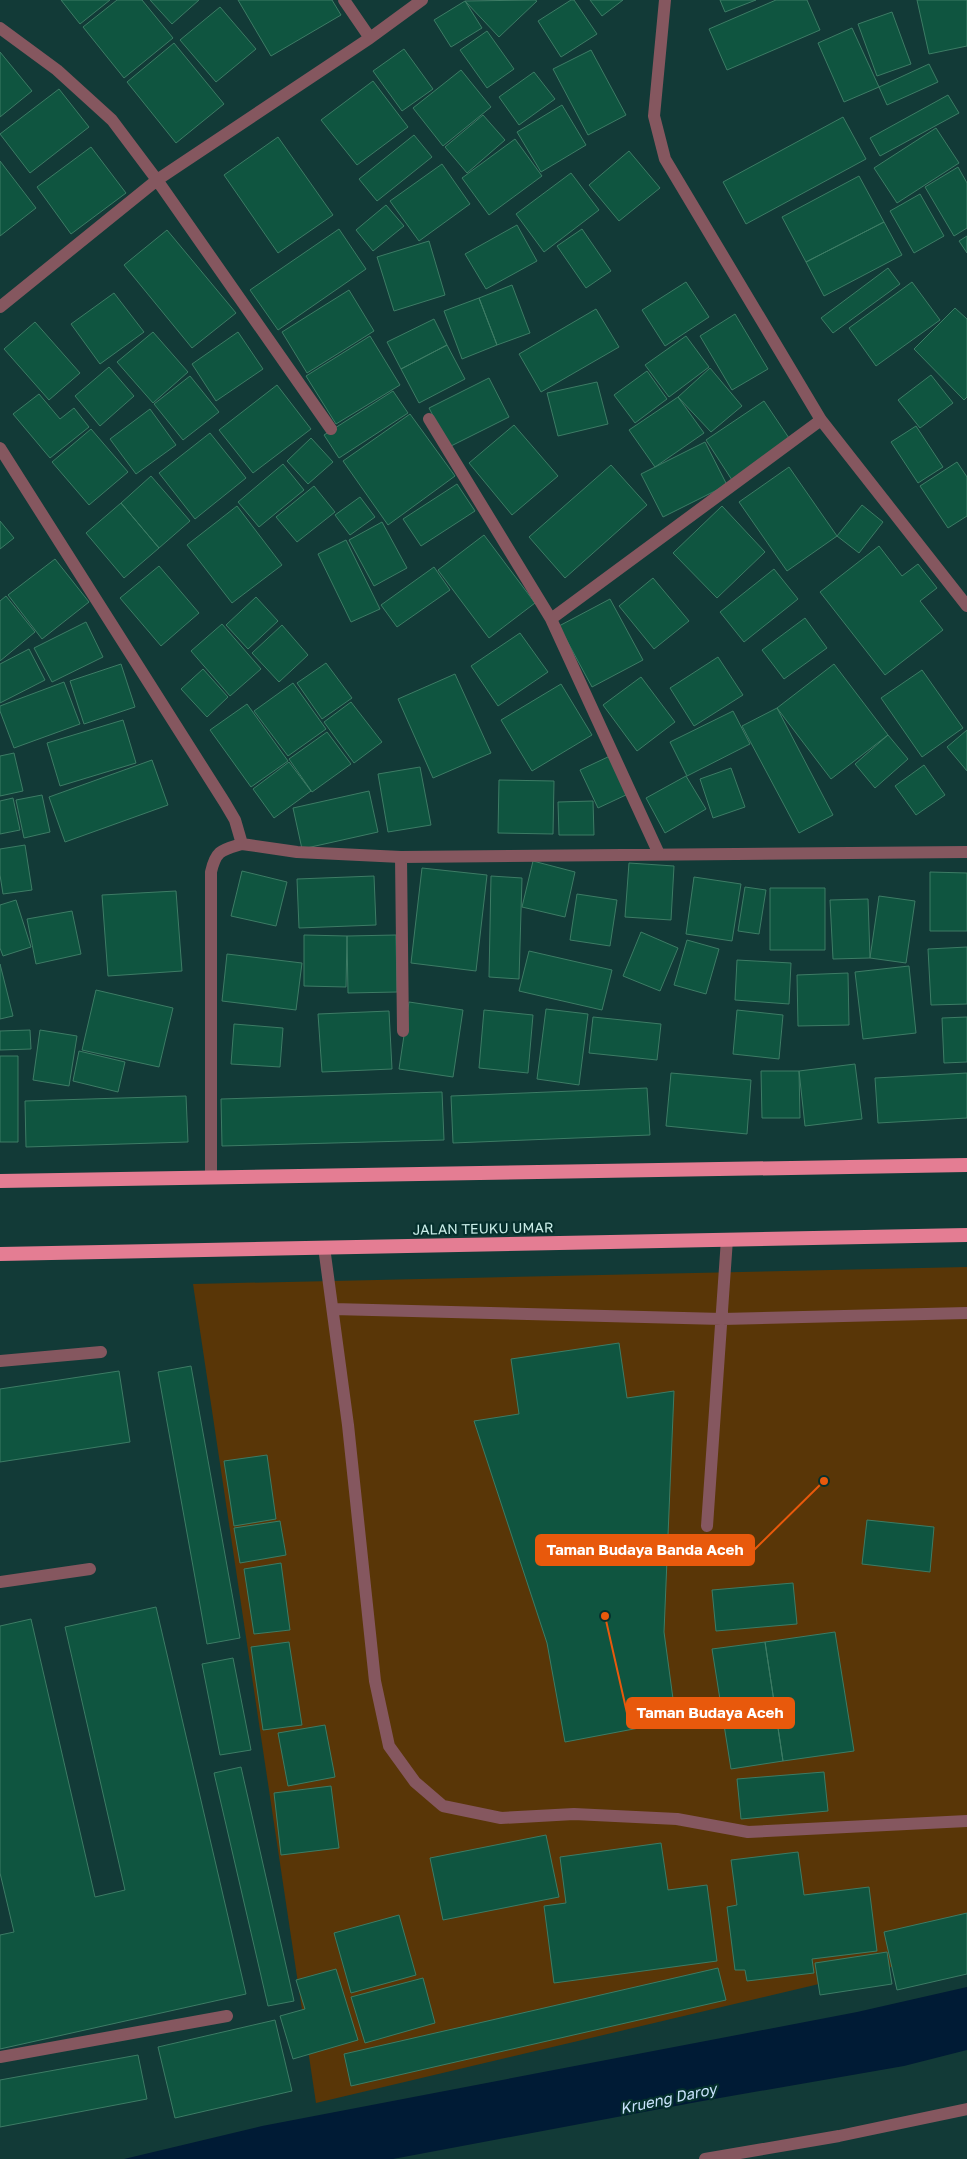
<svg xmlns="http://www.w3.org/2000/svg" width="967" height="2159" viewBox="0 0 967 2159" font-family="'Golos Text',sans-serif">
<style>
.green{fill:#593607}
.water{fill:#001b35}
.building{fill:#0f5540;stroke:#3d7c65}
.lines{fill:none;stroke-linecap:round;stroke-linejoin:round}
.service{stroke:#85575f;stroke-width:12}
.minor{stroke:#85575f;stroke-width:12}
.trunk{stroke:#e47d93;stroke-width:14}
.labels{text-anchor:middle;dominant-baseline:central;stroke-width:4.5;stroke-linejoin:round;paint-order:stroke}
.street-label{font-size:14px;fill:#c9ede8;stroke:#05302d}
.water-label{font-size:15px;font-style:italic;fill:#c9e3fc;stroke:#05302d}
.leader{fill:none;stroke:#e8590c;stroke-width:2}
.callout-dot{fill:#e8590c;stroke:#05302d;stroke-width:2}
.callout{fill:#e8590c;stroke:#e8590c;stroke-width:2}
.callout-label{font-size:15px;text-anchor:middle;font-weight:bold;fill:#fff}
</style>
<rect width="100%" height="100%" fill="#123a37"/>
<path class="green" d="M967,1267V1949L316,2103L193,1284Z"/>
<path class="water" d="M967,1987V2050L904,2066L697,2102L393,2159H124L262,2126L857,2012Z"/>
<path class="building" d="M61,0H110L80,24Z
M117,0H142L173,38L124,78L83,27Z
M150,0H199L172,24Z
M238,0H332L341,15L271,56Z
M535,0L537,1L499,37L465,1Z
M571,0H574L597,34L561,57L538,21Z
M590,0H623L602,16Z
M720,0H756L725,12Z
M776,0H807L820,30L727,70L709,29Z
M917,0H967V46L929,54Z
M465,1L482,28L451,47L434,20Z
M220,7L256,49L216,82L180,40Z
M892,12L911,64L877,76L858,24Z
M852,28L879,87L844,102L818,43Z
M487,31L514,69L487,88L460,50Z
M174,43L224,104L176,143L127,82Z
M404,49L433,89L402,111L373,71Z
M591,50L626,115L588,135L553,69Z
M0,52L32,91L0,117Z
M929,64L938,82L887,105L879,87Z
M461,70L491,107L443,146L413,108Z
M534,72L555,99L519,125L499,97Z
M373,81L408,127L357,165L321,120Z
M59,89L89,127L30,173L0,134Z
M948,95L959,113L880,156L870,138Z
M562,105L586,145L541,172L517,132Z
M483,115L505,140L467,173L445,147Z
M843,117L866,159L746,224L723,182Z
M936,128L959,163L897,203L874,168Z
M414,135L432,157L377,201L359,179Z
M278,137L333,215L278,253L224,175Z
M515,139L542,176L489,215L462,178Z
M91,147L126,193L71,234L37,187Z
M629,151L660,188L619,221L589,185Z
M0,161L36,208L0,236Z
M442,164L470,204L419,241L390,201Z
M958,167L967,183V228L954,236L925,187Z
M571,173L599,210L544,252L516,214Z
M859,176L884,222L806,262L782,217Z
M920,194L944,236L914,253L890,211Z
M386,205L404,226L373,251L356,230Z
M884,222L902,255L824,296L806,262Z
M517,225L537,261L486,289L465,254Z
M339,229L366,269L278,330L250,290Z
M582,229L611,271L586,288L557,246Z
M167,230L236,313L192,348L124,265Z
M967,236V253L959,241Z
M429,241L445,295L394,311L377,257Z
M888,268L900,284L833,333L821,318Z
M686,282L709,317L665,346L642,310Z
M912,282L940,320L876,366L849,328Z
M512,285L530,333L497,345L479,298Z
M349,290L374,331L307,373L282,332Z
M114,293L144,332L100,364L71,324Z
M479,298L497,345L462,359L444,311Z
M955,308L967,319V397L964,400L914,349Z
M596,309L619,347L541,392L519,354Z
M735,314L768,369L732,390L700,336Z
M434,319L447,345L401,369L387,342Z
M35,322L80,373L49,400L4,349Z
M153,332L188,372L153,403L117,362Z
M238,332L263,369L216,401L192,364Z
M370,336L400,385L336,424L306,376Z
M686,336L709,367L669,397L645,365Z
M447,345L465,379L419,403L401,369Z
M109,367L134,396L100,426L75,396Z
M710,368L742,406L711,432L678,397Z
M647,371L667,399L635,423L614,395Z
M931,375L953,403L920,428L898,400Z
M190,376L219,412L183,440L154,404Z
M489,378L509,417L449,447L429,408Z
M597,382L608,424L558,436L547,393Z
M277,385L311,429L253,473L219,430Z
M393,391L408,413L339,458L324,435Z
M39,394L60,419L74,408L89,427L50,458L13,414Z
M678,397L704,433L655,467L629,430Z
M764,401L791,441L732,480L706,440Z
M150,409L176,445L136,474L110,439Z
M410,414L455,476L388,525L343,461Z
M514,425L558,476L512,515L469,463Z
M916,426L943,467L918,483L891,442Z
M91,429L128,472L89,505L52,462Z
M210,433L246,478L195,519L159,473Z
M311,438L333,462L308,484L287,461Z
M705,442L727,485L663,517L641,474Z
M957,462L967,477V516L948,528L920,486Z
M283,464L304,490L259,527L238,502Z
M611,465L647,505L565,578L529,537Z
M789,467L837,536L787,571L739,502Z
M151,476L190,521L159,548L121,503Z
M457,484L475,511L421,546L403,519Z
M314,486L335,512L297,542L276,517Z
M360,497L375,517L350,535L335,515Z
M121,503L159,548L124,578L86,533Z
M862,505L883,522L859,553L837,536Z
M237,506L282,565L232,603L187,545Z
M722,506L765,552L717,598L673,553Z
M0,521L14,538L0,549Z
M382,522L407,568L374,586L349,540Z
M484,535L535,603L489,638L438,570Z
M346,540L380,609L351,622L318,554Z
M879,546L902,576L918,564L937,588L920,601L943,630L885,675L820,592Z
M55,559L89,602L42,639L8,595Z
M159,566L199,613L161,646L120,598Z
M434,567L450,590L397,627L381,605Z
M774,569L798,599L744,642L720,612Z
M653,578L689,621L654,649L619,606Z
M6,596L35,632L0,661V601Z
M256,597L278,621L248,649L226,625Z
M610,599L643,660L592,687L559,626Z
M805,618L827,648L784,679L762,650Z
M86,622L103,657L52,682L34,648Z
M222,624L261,669L230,696L191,651Z
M282,625L308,655L279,682L252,653Z
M520,633L548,672L498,706L471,666Z
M29,649L45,680L0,703V664Z
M718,657L743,695L694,726L670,688Z
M326,663L352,698L322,719L297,683Z
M121,664L135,707L84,724L70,681Z
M834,664L888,735L831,779L777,708Z
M203,669L228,697L207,717L181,689Z
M922,670L963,728L922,757L881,698Z
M455,674L491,753L433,778L398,699Z
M641,677L675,722L637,751L603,705Z
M64,682L80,724L14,748L0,711V706Z
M293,683L326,729L288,756L254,711Z
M561,684L592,735L532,771L501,720Z
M351,702L382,742L354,763L324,722Z
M247,704L288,761L251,787L210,730Z
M777,708L833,815L799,833L742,726Z
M733,711L750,744L687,776L670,742Z
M123,720L136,763L60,786L47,743Z
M967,730V771L947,747Z
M327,732L351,764L312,792L289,759Z
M888,735L908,759L875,788L855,764Z
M14,753L23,791L0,796V756Z
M610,756L628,794L598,808L580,770Z
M152,760L168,805L65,842L49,797Z
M289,762L311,791L274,818L253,789Z
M924,765L945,795L916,815L895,786Z
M420,767L431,825L388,832L378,774Z
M731,768L745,807L713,818L700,779Z
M686,776L706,809L665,833L646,798Z
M499,780L554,781L553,834L498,833Z
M369,791L378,832L302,849L293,808Z
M42,795L50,832L24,838L16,800Z
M13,798L20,830L0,834V801Z
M593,801L594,835H559L558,802Z
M25,845L32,890L3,894L0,875V849Z
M533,861L575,872L565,917L522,907Z
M629,863L674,866L671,920L625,917Z
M422,868L487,875L476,971L411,963Z
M242,871L287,882L276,926L231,916Z
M930,872L967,873V931H930Z
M374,876L376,925L299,928L297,879Z
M491,876L522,878L519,979L489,977Z
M694,877L741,884L732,941L686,934Z
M745,887L766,890L759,934L738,931Z
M770,888H825V950H770Z
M176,891L182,971L108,976L102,895Z
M577,894L617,900L610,946L570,940Z
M879,896L915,901L906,963L870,958Z
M868,899L870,958L833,959L830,900Z
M16,900L31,947L3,956L0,948V905Z
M72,911L81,954L36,964L27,919Z
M641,932L678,948L660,991L623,976Z
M304,935L347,936L346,987L304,986Z
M396,935L397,992L348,993L347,936Z
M687,940L719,949L706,994L674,985Z
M967,947V1004L931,1005L928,949Z
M529,951L612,970L602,1010L519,991Z
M227,954L302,963L296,1010L222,1001Z
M737,960L791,963L789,1004L735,1000Z
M0,964L13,1016L0,1019Z
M909,966L916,1033L863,1039L855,972Z
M848,973L849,1025L798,1026L797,975Z
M96,990L173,1008L159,1067L82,1050Z
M409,1002L463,1010L453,1077L399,1069Z
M546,1009L588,1014L579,1085L537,1079Z
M484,1010L533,1015L528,1073L479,1068Z
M737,1010L783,1015L779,1059L733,1054Z
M389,1011L392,1069L322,1072L318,1014Z
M593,1017L661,1024L657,1060L589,1053Z
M967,1017V1062L944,1063L942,1018Z
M234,1024L283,1028L280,1067L231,1064Z
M30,1030L31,1049L0,1050V1031Z
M40,1030L77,1036L69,1086L33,1080Z
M79,1051L125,1062L118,1092L73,1081Z
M0,1056H18V1142H0Z
M855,1064L862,1119L805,1126L799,1071Z
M761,1071H799L800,1118H762Z
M671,1073L751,1080L747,1134L666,1126Z
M967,1073V1118L878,1123L875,1078Z
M647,1088L650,1135L453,1143L451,1096Z
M442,1092L444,1140L222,1146L221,1099Z
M186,1096L188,1142L26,1147L25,1101Z
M619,1343L627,1398L674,1391L664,1632L676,1721L565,1742L547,1643L474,1421L519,1414L511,1359Z
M191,1366L240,1638L207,1644L158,1372Z
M119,1371L130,1442L0,1462V1389Z
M267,1455L276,1519L234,1526L224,1461Z
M867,1520L934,1527L930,1572L862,1564Z
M280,1521L286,1555L240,1563L234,1528Z
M281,1563L290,1630L254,1634L244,1569Z
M793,1583L797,1624L716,1631L712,1590Z
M156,1607L246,1994L0,2049V1935L14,1932L0,1873V1626L31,1619L95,1897L125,1890L65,1627Z
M835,1632L854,1751L783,1761L765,1642Z
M289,1642L302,1725L263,1730L251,1647Z
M765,1642L783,1761L731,1769L712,1649Z
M233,1658L251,1750L220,1755L202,1664Z
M325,1725L335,1777L288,1786L278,1733Z
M241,1767L294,2001L268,2006L214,1773Z
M824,1772L828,1811L741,1819L737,1779Z
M331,1786L339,1848L281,1855L274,1793Z
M546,1835L559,1897L443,1920L430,1858Z
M661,1843L668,1890L707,1885L717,1961L554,1983L544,1906L566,1903L560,1857Z
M798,1852L804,1895L869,1887L877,1951L812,1959L814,1973L747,1981L745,1970H735L727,1907L737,1905L731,1860Z
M967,1913V1974L897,1990L884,1932Z
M399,1915L416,1975L351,1993L334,1933Z
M887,1952L892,1984L820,1995L815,1963Z
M718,1968L726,2000L351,2086L344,2054Z
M336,1969L358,2040L293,2059L280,2016L305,2009L296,1980Z
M423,1978L435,2023L365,2043L351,1997Z
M275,2020L292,2091L175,2118L158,2047Z
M138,2055L147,2099L0,2127V2080Z"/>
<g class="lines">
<path class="service" d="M324,1247L348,1425L375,1681L389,1746L415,1782L443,1806L501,1818L574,1814L677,1819L748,1832L967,1821
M333,1309L722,1319L967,1313
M0,1361L101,1352
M707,1526L727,1239
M0,1582L90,1569
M0,2057L227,2016"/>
<path class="minor" d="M344,0L370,38
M665,0L654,116L665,159L821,420L967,606
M0,28L57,70L112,120L157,180L331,429
M0,307L157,180L370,38L422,0
M429,419L551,619L659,854
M0,448L225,803L235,820L242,844L297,852L401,857L967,852
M551,619L821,420
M401,857L403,1031
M211,1178V872C216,850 222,850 242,844
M705,2159L839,2136L967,2109"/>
<path class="trunk" d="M0,1181L967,1165
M0,1254L967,1235"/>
</g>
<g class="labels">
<g class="street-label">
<text transform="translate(483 1228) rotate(-1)">JALAN TEUKU UMAR</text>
</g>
<g class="water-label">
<text transform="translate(668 2098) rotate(-12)">Krueng Daroy</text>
</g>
</g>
<path class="leader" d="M824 1481L754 1550M605 1616L627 1713"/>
<g class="callout-dot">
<circle cx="824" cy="1481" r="5"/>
<circle cx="605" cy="1616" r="5"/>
</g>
<g class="callout">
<rect x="536" y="1535" width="218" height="30" rx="5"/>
<rect x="627" y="1698" width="167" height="30" rx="5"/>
</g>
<g class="callout-label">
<text x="645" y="1555">Taman Budaya Banda Aceh</text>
<text x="710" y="1718">Taman Budaya Aceh</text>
</g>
</svg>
